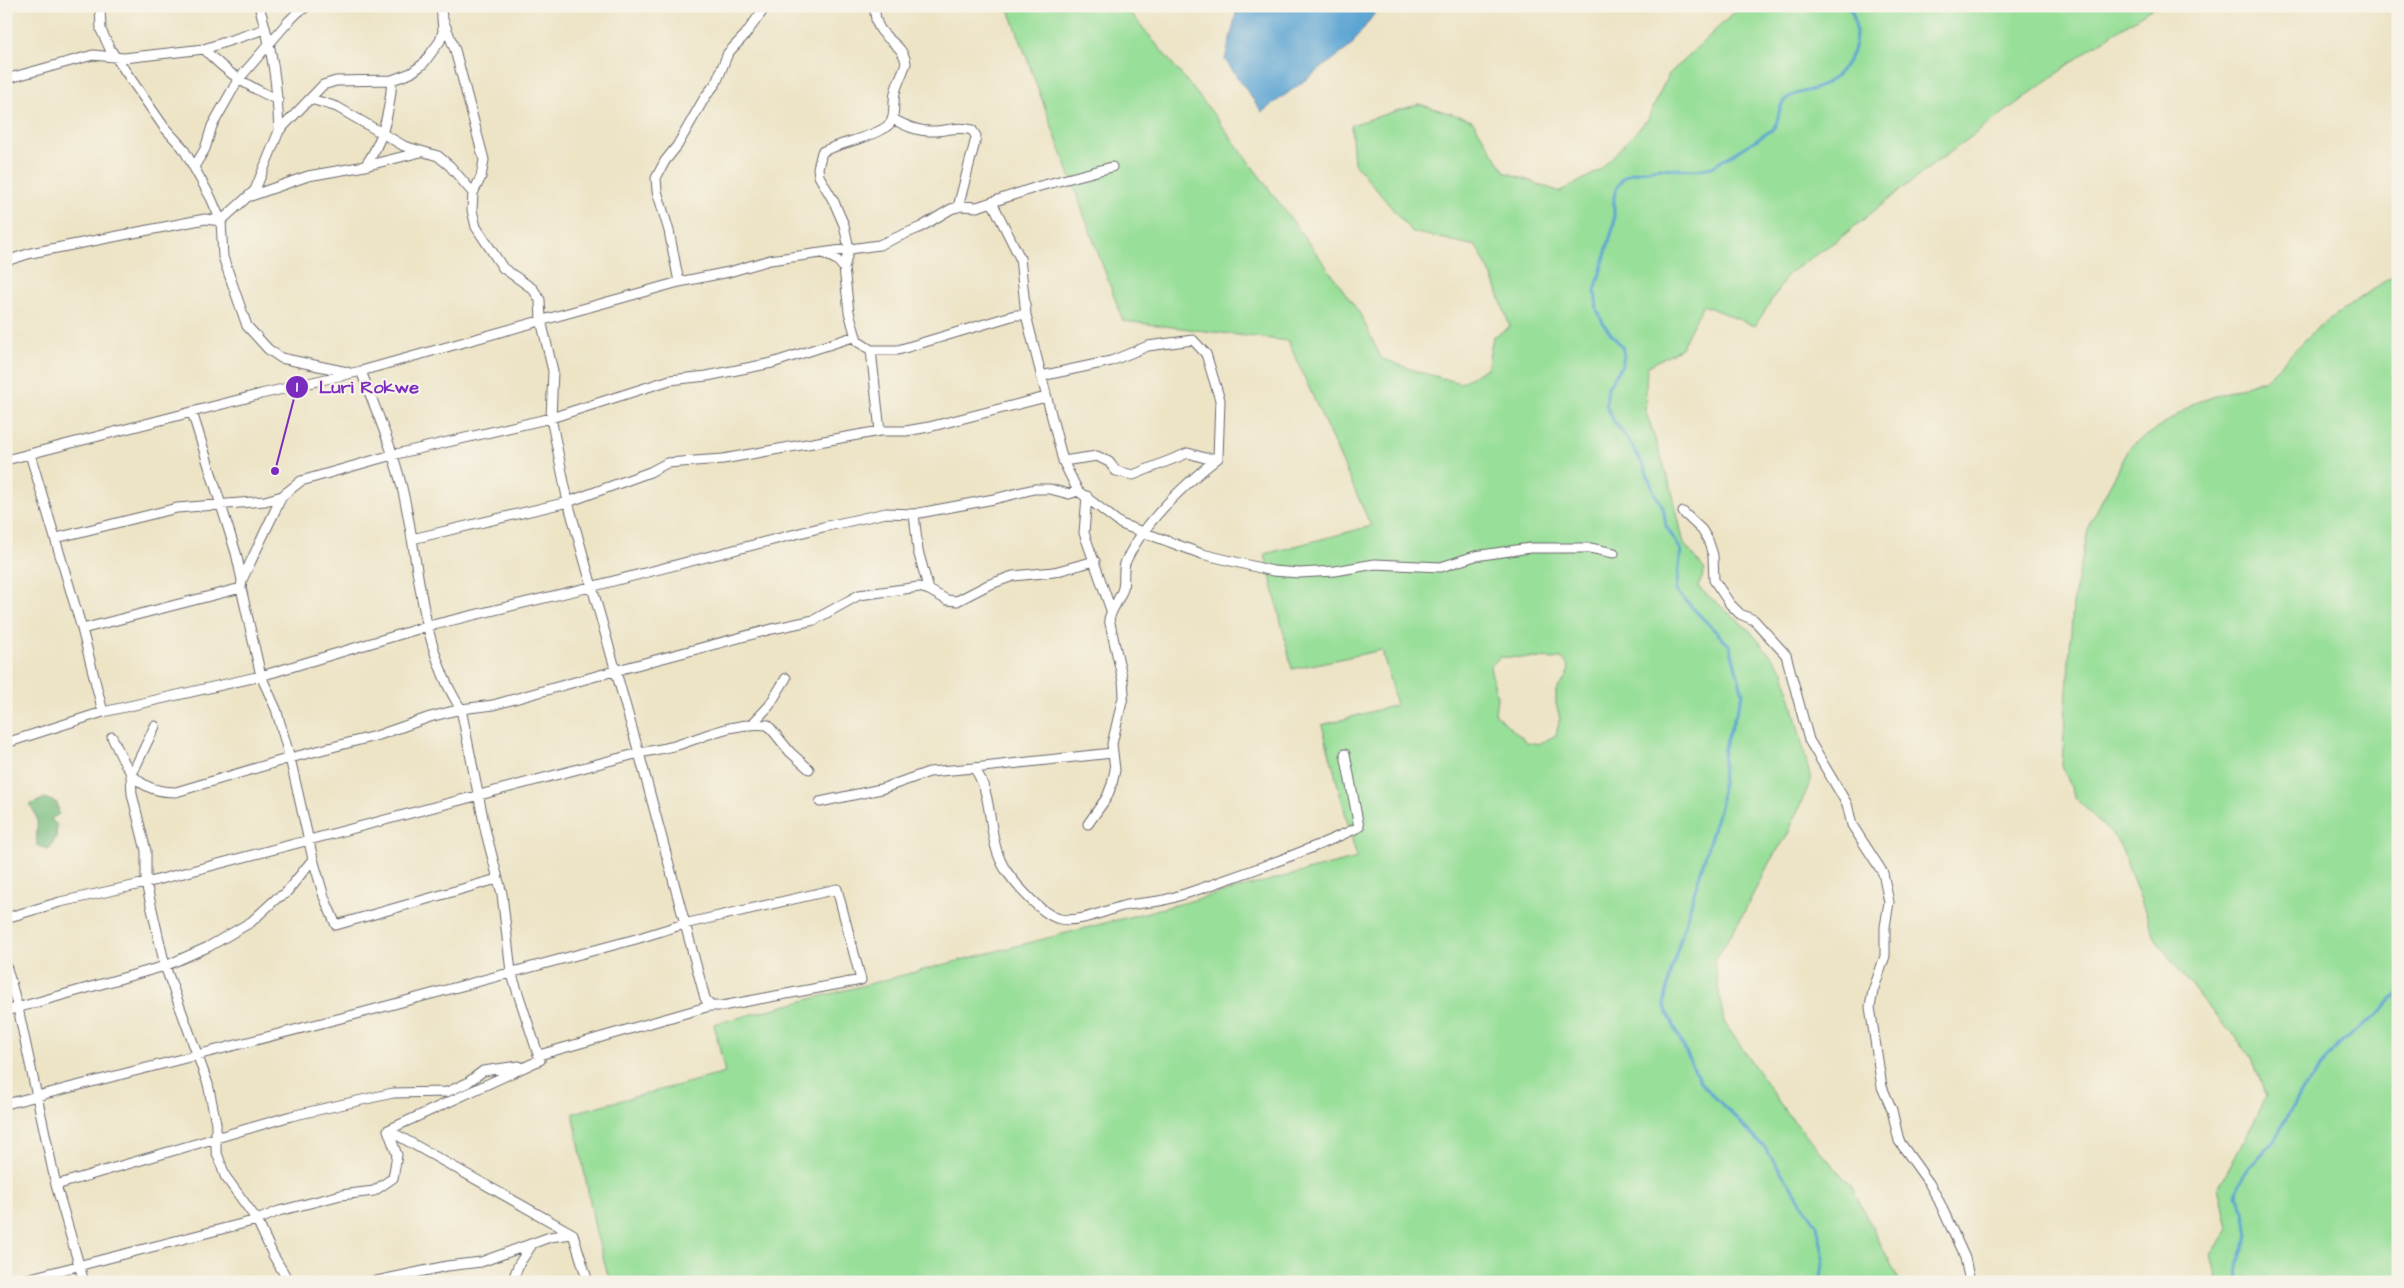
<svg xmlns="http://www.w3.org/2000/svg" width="2404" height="1288" viewBox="0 0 2404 1288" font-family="'Architects Daughter',sans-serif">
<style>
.green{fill:#98df99;stroke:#5d806a;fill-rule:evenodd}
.forest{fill:#7abe81;stroke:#4e705e}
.water{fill:#5ca4d3;stroke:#3f6387}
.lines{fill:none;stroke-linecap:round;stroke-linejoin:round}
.stream{stroke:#5ca4d3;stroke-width:3}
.minor-casing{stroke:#69666c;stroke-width:11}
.minor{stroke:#fff;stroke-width:9}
.leader{fill:none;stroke:#7b2cbf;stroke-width:2}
.callout-dot{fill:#7b2cbf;stroke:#f7f3e8;stroke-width:2}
.mark-label{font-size:15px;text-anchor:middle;font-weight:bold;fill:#fff}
.callout-label{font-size:18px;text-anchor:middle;font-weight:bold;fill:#7b2cbf;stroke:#f7f3e8;stroke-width:4.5;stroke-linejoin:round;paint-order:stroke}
</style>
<rect width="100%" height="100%" fill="#f7f3e8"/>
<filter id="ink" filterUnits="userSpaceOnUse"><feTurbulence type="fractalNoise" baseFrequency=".02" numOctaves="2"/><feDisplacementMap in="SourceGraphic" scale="10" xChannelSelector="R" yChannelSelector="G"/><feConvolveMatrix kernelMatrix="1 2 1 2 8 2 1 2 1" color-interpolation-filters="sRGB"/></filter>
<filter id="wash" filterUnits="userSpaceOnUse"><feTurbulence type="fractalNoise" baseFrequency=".0096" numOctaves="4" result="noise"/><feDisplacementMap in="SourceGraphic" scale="20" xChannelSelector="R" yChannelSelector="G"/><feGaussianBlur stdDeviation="1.12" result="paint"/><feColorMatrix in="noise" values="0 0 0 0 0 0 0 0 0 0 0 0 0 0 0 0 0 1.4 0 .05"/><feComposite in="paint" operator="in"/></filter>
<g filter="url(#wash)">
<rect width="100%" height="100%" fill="#ede4c6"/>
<path class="green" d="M1012,6H1125L1212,112L1331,273L1360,314L1381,358L1416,371L1461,383L1487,368L1493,337L1510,327L1492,276L1476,246L1412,232L1354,163L1351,125L1419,104L1472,120L1505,172L1560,192L1599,171L1648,119L1668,75L1741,6H2155L2090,49L1926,170L1840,238L1789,273L1755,326L1703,305L1681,348L1647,367L1645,409L1671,487L1684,544L1705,570L1698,587L1749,630L1784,671L1811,780L1787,836L1770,861L1742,916L1714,962L1724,1022L1786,1112L1851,1186L1900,1282H610L596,1233L573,1113L725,1073L714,1024L1357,858L1322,725L1396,705L1382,650L1292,669L1265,554L1371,526L1288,341L1123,321L1010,12ZM1500,657L1563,659L1569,667L1567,677L1556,690V704L1560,718L1556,735L1539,744L1527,742L1495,714L1497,697L1490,667Z
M2398,272V1282H2218L2211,1256L2228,1228L2219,1187L2266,1097L2251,1055L2202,1000L2156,940L2119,842L2075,797L2062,765L2073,604L2089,525L2130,447L2195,403L2266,379L2318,327Z"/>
<path class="forest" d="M45,798L57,803L59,814L51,819L57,825L56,837L49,850L37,845C35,827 42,822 30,805Z"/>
<path class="water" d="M1238,6H1380L1350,47L1262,112L1225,60Z"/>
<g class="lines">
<path class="stream" d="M1820,1282L1824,1258L1817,1225L1765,1148L1700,1082L1664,1005L1671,971L1721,803L1724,747L1743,694L1730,646L1676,591L1681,550L1666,526L1663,507L1654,492L1644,466L1630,443L1613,420L1606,405L1608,387L1622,365L1624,356L1622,347L1604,325L1597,309L1595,291L1614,224V197L1617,187L1623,178L1631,173L1658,168L1696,170L1712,167L1772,130C1781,122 1776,107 1786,99C1793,93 1805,92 1814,89C1837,81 1856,58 1856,34C1856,24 1855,13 1847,6
M2238,1282L2237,1264L2249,1235L2244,1214L2236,1194L2245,1172L2273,1142L2299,1095L2321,1067L2343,1040L2379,1014L2398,993"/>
</g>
</g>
<g filter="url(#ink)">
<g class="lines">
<defs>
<path id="minor" d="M100,6L101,30L110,49L164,127L183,148L211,198L221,221
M259,6C273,51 277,84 279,131
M875,6C873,41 902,38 906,63C903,73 897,83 895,93C893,101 895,112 892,120C887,135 837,143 822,152L818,168L819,176L834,202L844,225L849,249L844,268L849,312L857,341L871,350L880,431
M204,49C228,74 247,86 278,100
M6,79L93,55L124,58L204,49L265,29
M311,99L337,107L404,146L438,156L450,166L473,193
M893,119C904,125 916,131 930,131C945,132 957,125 972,130L976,136L975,142L958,207
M365,166L421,152
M194,167L205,149L212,126L238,80L287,23L298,12L308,6
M251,196L308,176L365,166C383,142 390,109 392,80
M992,202L1020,258L1026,315L1063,461L1078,491L1121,524L1202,554L1273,571L1299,573L1335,571L1375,564L1441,567L1475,556L1530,548H1590L1614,553
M823,253L837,260L844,268
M6,261L31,253L205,219L221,221
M679,282L669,231L657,191L656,178L665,161L677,146L705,97L716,83L728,53L745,35L766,6
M871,350H898L1015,315H1026
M361,371C377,413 396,456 405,501C420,570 421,648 461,709L486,833L502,894L511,972L540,1060L388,1130L573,1234L588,1282
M347,372L281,358L268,349L247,326L223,257L221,221L255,190L279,131L323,85L336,81L392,80L411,73L423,64L440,41L443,31L441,6
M1041,376L1111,361L1148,346L1193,340L1206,354L1220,400L1218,458C1185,484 1144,522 1126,561C1122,569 1125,579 1123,588C1120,599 1112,608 1109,619L1123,681L1124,693L1112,744L1115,770L1112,784L1107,797L1088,824
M192,412L236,553L242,580
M30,454L82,629L241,588
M6,460L261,394L361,371L679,282L729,272L770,260L879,245L921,227L951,209L961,206L977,207L1040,186L1112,167
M1063,461L1097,456L1109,462L1116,471L1133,475L1188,453L1205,458H1218
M282,496L242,580L241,588L261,676L276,709L290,758L313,859L324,897L336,925L497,879
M1087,496L1084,533L1111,610
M1683,512L1702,530L1708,540L1713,555L1714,580L1730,604L1740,614L1754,620L1786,655L1809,740L1847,804L1852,825L1883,873L1889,902L1885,927V956L1873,991L1870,1007L1882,1087L1892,1110L1899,1141L1929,1183L1938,1199L1965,1258L1970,1282
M914,514L918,551L929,590L947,600L957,601L988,585L1013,576L1054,572L1095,561
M56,538L177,508L265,501L282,496L301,481L392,455L551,418L670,380L707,376L772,363L856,336
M412,539L568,502L650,472L667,463L723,459L880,431H906L929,427L1046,397
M82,629L103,712
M752,724L769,706L786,678
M155,726L131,776L132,794L146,851V883L165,966L208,1084L216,1123V1150L225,1176L257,1220L273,1255L289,1282
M112,737C127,769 135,792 176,792L290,758L379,735L430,717L461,709L493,705L614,671L772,629L814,620L859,595L919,587L929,590
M6,743L103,712L261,676L428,626L590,587L823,527L886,513L914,514L994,499L1034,489H1050L1069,494L1078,491
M974,768L1112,753
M820,802L881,789L929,772L974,768C996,797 985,841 1007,872C1017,886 1042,915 1060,919C1079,923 1104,911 1123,906C1136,903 1150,903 1164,900C1184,895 1205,887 1225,880C1271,864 1315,848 1359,827L1345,754
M6,918L60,902L146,883L639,753C650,751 662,749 674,746C707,736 732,722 768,725L790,752L809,769
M6,965L18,1008L56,1185L84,1282
M6,1011L165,966L208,947L251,922L277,898L285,894L313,859
M539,1055L710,1006
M6,1104L357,1014L636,939L684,924L837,889L861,980L722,1006H710L705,998L639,753L568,502L551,418L553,371L541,320L540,300L533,289L503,268L476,227L472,210L473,193L481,177L484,160L455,50L442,17
M56,1185L291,1116L393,1093L447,1092L467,1083L483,1071L519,1066
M15,1282L257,1220L279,1211L341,1195L374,1191L393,1178L397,1155L388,1130
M372,1282L447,1266L481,1262L550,1237L572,1234
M512,1282L519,1264L531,1246"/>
</defs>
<use href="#minor" class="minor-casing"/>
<use href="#minor" class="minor"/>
</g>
</g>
<path class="leader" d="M275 471L297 387"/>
<g class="callout-dot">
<circle cx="275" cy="471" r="5"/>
<circle cx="297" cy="387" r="12"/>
</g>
<g class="mark-label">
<text x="297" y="392">1</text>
</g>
<g class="callout-label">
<text x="369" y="393">Luri Rokwe</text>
</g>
<rect width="2404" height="1288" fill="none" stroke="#f7f3e8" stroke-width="25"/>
</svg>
